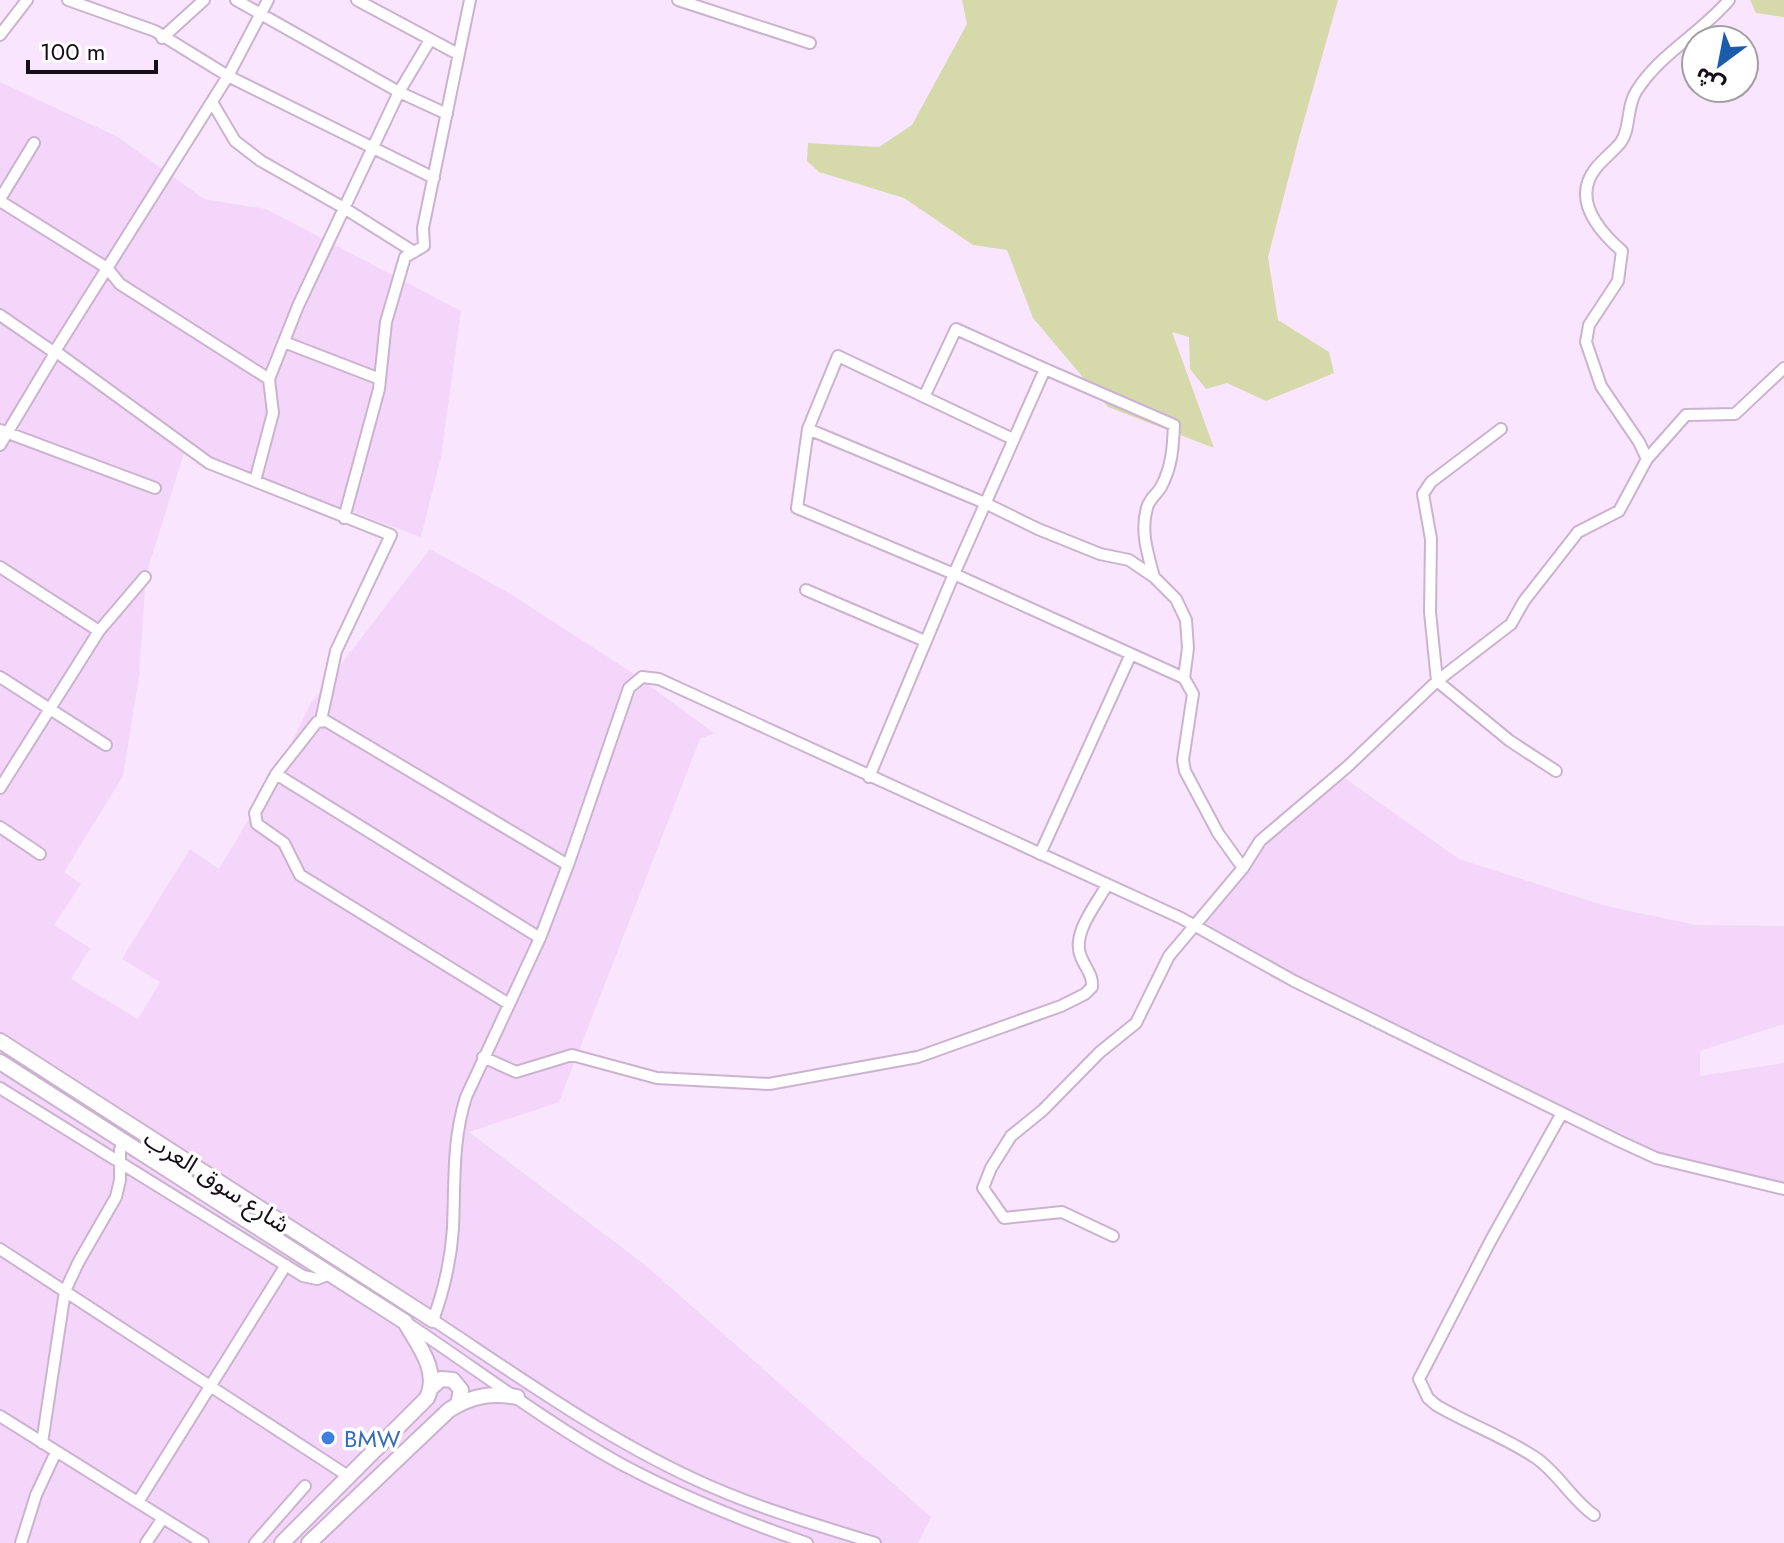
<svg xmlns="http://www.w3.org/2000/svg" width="1784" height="1543" viewBox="0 0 1784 1543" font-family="Jost,'Noto Sans Arabic',sans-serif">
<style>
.built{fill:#f5d6fb}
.green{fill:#d6daab}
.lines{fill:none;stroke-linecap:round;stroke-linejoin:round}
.minor-casing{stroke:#cbb3d0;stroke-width:14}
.major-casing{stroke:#cbb3d0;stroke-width:18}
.minor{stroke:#fff;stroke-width:10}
.major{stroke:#fff;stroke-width:14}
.shop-dot{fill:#3f7fe0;stroke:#fff;stroke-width:3}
.labels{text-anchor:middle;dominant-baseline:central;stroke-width:7;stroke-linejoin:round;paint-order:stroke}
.street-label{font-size:24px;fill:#160d17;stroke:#fff}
.shop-label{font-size:24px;fill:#366cbe;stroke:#fff;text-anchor:start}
</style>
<rect width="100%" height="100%" fill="#f9e5fd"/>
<path class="built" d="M0,82L118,137L204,199L266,209L461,311L441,457L421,537L185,450L146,575L139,677L123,776L64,872L81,884L54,925L90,948L71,979L138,1019L160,982L122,959L190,849L219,869L276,774L311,703L430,549L509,593L631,672L714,733L700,739L559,1102L469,1132L644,1264L931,1517L918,1543H0Z
M1339,774L1459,859L1606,906L1696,925L1784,926V1024L1700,1051V1076L1784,1063V1189L1656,1158L1195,926L1260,841Z"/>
<path class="green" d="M962,0H1338L1299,138L1268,257L1278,320L1329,352L1334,373L1266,401L1227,383L1206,389L1190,369L1189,337L1172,332L1214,448L1108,407L1033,318L1007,250L973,245L904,198L819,172L807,161L808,143L879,147L912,125L967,24Z
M1750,0H1784V17L1756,13Z"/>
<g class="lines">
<defs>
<path id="minor" d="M68,0L155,31L228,76L434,178
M236,0L399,92L447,114
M268,0L228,76L55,351L209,463L391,535L336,651L321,720
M357,0L458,54
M678,0L810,43
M0,35L27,0
M162,38L204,0
M212,102L235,141L261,161L344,208L414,252
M0,199L34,143
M0,201L107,268L120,284L269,379
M0,315L55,353L0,445
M284,342L380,379
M1045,369L1174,425C1173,447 1172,467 1161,487C1157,494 1149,499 1147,508C1140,531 1148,555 1154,577
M808,429L797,508L954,574L1184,678
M1501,429L1431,482L1423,494L1431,539L1430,612L1437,681L1510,741L1556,771
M0,430L155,488
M1013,439L838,356L808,429L985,503L1038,529L1100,554L1129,560L1154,577L1176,599L1186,620L1188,648L1184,678L1193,694L1183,760L1185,771L1218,833L1243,868
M1647,459L1639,442L1601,386L1586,342L1589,325L1618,281L1622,251C1599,231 1571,199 1596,168C1603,159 1614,151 1621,142C1631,128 1626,106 1637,90C1661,53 1701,33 1729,0
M255,481L273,413L269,379L298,306L399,92L430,40
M344,518L379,389L386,322L405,257L424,246L423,228L470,0
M0,567L99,631
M806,590L925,641
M0,677L106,745
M276,774L540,938
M869,777L954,574L1045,369L956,329L924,397
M0,788L99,631L145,577
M0,827L40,854
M1040,854L1131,654
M509,1004L300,875L284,843L257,824L255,813L276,774L317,722L326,721L568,865
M483,1057L516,1072L572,1055L657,1078L769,1084L918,1057L1061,1006L1085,994L1092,987C1093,975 1086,969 1081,957C1071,934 1096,905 1107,885
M0,1088L303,1276L317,1279L330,1274
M1562,1113L1491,1240L1419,1379L1428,1398L1436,1405C1468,1424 1505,1437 1536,1458C1559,1474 1572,1500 1594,1515
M1113,1236L1062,1212L1004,1218L983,1188L991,1168L1011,1136L1043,1110L1100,1052L1136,1023L1169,956L1243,868L1260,841L1347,767L1437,681L1511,624L1524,601L1578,532L1619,511L1647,459L1686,415L1735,414L1784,368
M0,1249L348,1476
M407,1323C478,1370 547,1423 621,1464C681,1496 743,1521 807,1543
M0,1416L203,1543
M42,1443L65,1291L78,1263L116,1197L120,1180V1150L123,1141
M138,1502L286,1265
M21,1543L36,1495L56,1452
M146,1543L163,1518
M255,1543L305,1486
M875,1543C813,1524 751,1506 692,1478C600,1435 518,1376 433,1320C444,1290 451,1260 453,1228C455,1183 452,1141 466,1097L540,938L568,865L629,688L642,677L659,679L1181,918L1294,981L1619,1141L1656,1158L1784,1189"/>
<path id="major" d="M0,1041L433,1320
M0,1062L405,1322C418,1345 440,1371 427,1398L282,1543
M432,1387L441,1379L453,1380L461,1390L458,1404
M309,1543L449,1410C471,1396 492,1392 517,1397"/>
</defs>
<use href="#minor" class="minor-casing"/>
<use href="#major" class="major-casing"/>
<use href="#minor" class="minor"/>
<use href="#major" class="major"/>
</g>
<circle class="shop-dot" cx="328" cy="1438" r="8"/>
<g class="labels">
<g class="street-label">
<text transform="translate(217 1181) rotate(33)">شارع سوق العرب</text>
</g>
<g class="shop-label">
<text x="344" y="1438">BMW</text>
</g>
</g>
<g transform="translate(1720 64) rotate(212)"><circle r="38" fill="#ffffff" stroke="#a29ea2" stroke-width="2"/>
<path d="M0-6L14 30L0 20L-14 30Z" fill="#1b5bab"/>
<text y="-12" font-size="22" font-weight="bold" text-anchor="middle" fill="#160d17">ش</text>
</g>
<path d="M28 60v12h128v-12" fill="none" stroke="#160d17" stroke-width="4"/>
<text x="40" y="60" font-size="24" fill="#160d17" stroke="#ffffff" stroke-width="6" paint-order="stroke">100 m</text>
</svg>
